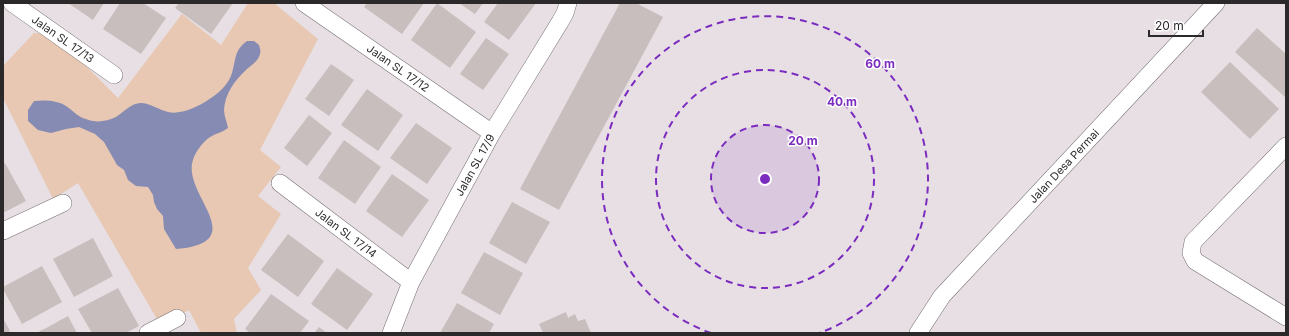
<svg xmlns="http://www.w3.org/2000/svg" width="1289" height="336" viewBox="0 0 1289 336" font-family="Inter,sans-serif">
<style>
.green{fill:#e8c8b3}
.water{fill:#868bb3}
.building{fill:#c7bebd}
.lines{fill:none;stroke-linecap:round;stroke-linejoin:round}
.street-casing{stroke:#746d71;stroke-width:18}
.street{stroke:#fff;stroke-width:17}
.ring{fill:none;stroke:#7b2cbf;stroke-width:2;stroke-dasharray:7 5}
.labels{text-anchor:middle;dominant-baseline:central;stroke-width:3;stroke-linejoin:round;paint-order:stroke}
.street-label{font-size:11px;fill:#2c292b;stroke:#fff}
.centre{fill:#7b2cbf;stroke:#fff;stroke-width:2}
.ring-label{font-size:12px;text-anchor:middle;font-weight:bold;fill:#7b2cbf;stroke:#fff;stroke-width:3;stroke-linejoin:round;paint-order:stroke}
</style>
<rect width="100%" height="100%" fill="#e7dfe3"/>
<path class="green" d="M248,3H274L318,39L260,150L281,167L258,196L281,214L248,268L261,290L234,319L237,333H201L189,310L161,326L78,183L53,199L3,98V66L34,33L50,34L88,68L118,98L182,14L221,45Z"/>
<path class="water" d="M247,41H254L259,45C260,48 261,52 260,54C258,62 251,65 246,70C234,81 225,94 224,110C224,116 227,122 228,128C223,132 217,133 212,136C204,140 195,152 193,160C181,194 254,242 176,249L164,229L163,216L157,209L154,202L153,195L148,187L136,186L128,180L124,170L117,165L104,142L95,134L79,127L66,129L51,133L38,130L28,121V110L34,101C44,100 57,100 66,106C75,112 77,117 89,120C97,123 108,121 116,117C124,112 132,102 142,103C151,104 160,110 168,112C180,115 198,107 208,100C218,94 229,84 232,73C236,60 234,50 247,41Z"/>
<path class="building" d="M68,3H104L93,20Z
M120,3H143L166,18L141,54L103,29Z
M179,3H233L211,34L175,8Z
M367,3H424L402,34L364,7Z
M437,3L476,32L450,68L411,40Z
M459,3H483L475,14Z
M498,3H536L509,40L484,22Z
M620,3H636L663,17L559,210L520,189Z
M1257,28L1286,54V95L1285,97L1235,52Z
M486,38L509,54L483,90L460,74Z
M1230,62L1279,109L1250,139L1201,92Z
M331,64L354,80L329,116L305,99Z
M367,89L403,115L378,151L341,125Z
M309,115L332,133L307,166L284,148Z
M416,123L452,148L427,184L390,158Z
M344,140L381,167L355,204L318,178Z
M5,163L26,201L3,213V164Z
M392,174L429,200L402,237L366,211Z
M512,202L550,222L526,264L489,243Z
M288,234L324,261L298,297L261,270Z
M93,238L113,276L74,297L53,259Z
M484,252L523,273L500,315L461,293Z
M42,266L62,302L22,324L3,289V287Z
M337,268L373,294L347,330L311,304Z
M118,288L139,326L126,333H92L78,309Z
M271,294L309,321L300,333H250L245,329Z
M457,303L494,324L489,333H440Z
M566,312L568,318L575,314L578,321L585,319L591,333H543L539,324Z
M68,316L77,333H36L48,327Z
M3,318L10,331L7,333H3Z
M319,327L327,333H314Z"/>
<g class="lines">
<defs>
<path id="street" d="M12,3L114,75
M304,3L492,133
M1286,146L1193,242L1191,253L1195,261L1286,317
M280,183L411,282
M3,231L63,203
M148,333L177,318
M391,333L411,282L492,133L560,22L565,13L568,3
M918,333L942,296L1216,3"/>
</defs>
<use href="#street" class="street-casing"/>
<use href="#street" class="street"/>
</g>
<circle cx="765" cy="179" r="54" fill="#7b2cbf" fill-opacity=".12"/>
<g class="ring">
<circle cx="765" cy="179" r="54"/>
<circle cx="765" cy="179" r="109"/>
<path d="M711 333A163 163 0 1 1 819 333"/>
</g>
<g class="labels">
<g class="street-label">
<text transform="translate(63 39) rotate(35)">Jalan SL 17/13</text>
<text transform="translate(398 68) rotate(35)">Jalan SL 17/12</text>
<text transform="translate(475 165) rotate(-61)">Jalan SL 17/9</text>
<text transform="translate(1064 166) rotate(-47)">Jalan Desa Permai</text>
<text transform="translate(346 233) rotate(37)">Jalan SL 17/14</text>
</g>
</g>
<circle cx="765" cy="179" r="6" class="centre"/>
<g class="ring-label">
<text x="880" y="68">60 m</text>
<text x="842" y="106">40 m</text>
<text x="803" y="145">20 m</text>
</g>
<rect width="1289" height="336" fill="none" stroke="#2c292b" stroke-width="8"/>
<path d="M1149 30v6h54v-6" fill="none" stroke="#2c292b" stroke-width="2"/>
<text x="1155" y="30" font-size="12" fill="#2c292b" stroke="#ffffff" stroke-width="3" paint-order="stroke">20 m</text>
</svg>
